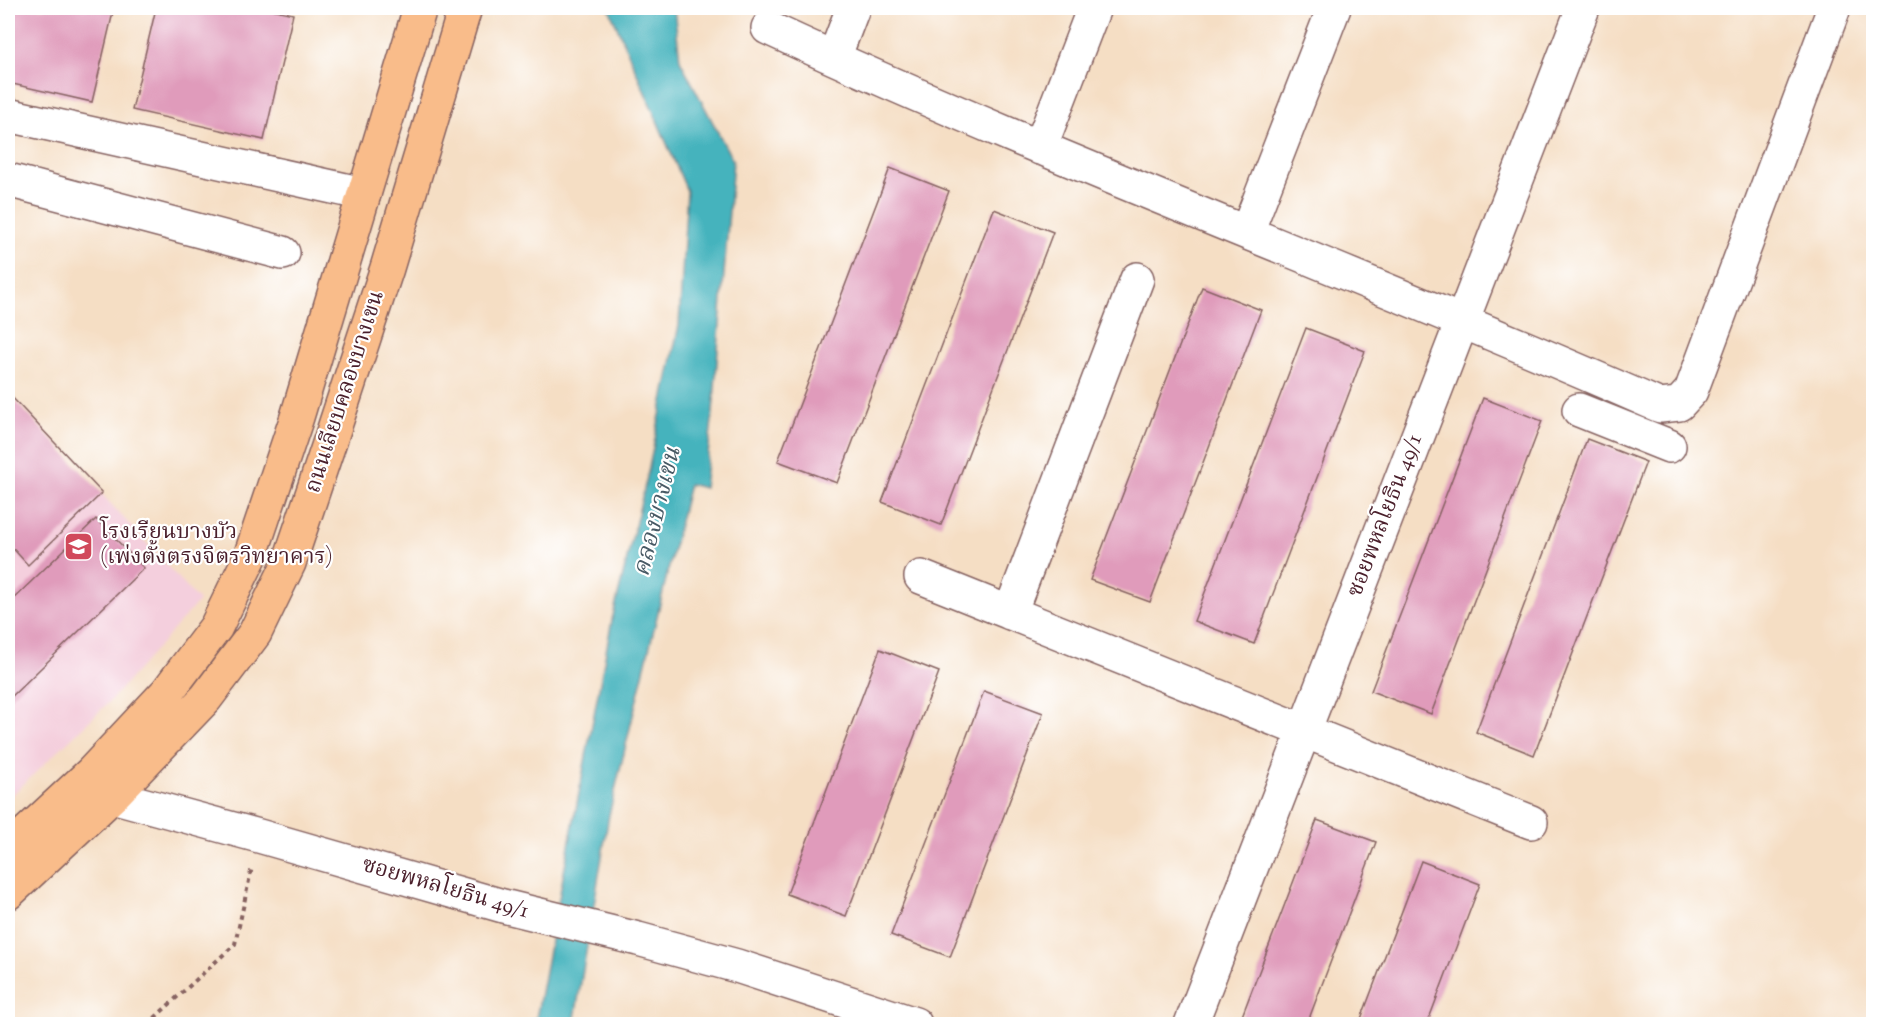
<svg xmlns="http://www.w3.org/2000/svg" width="1881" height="1032" viewBox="0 0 1881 1032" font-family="'Sorts Mill Goudy','Noto Serif Thai',serif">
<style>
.built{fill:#f4cfdd}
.water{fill:#44b3bd;stroke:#476974;stroke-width:1.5}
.building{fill:#e09bbb}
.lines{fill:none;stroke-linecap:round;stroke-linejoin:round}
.minor-casing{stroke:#866261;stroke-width:36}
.major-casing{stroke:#866261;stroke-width:36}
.path{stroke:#866261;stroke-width:4;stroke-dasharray:4.5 4.5;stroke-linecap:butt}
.minor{stroke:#fff;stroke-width:33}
.major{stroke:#f9bc8a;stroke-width:33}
.labels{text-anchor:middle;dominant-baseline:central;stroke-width:4.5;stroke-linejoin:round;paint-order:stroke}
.street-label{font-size:22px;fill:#4a1f2b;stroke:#fff}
.poi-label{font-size:22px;fill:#4a1f2b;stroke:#fff;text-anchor:start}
.water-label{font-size:24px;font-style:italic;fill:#485a65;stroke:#fff}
</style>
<rect width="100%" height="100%" fill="#fff"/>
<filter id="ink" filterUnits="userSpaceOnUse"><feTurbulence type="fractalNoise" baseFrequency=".0167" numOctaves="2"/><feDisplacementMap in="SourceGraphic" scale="12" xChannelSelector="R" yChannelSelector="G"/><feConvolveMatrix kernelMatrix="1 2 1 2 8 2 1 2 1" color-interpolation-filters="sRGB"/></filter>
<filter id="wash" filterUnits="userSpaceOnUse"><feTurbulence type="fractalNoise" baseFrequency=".008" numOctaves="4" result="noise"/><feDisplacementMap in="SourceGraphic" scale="24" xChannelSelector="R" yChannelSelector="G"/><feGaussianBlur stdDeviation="1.35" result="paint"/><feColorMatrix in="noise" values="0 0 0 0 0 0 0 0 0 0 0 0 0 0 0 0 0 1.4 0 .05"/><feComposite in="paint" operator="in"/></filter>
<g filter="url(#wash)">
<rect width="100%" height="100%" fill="#f5dec4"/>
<path class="built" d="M8,393L100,492L199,601L111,700L8,799Z"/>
<path class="water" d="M609,8H674L680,60L733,161L713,412L704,488L689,484L609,815L574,1024H535L612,620L647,477L679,325L687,191Z"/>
<g id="blocks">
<path class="building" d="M8,8H114L92,102L8,83Z
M156,8H267L293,14L264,140L132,110Z
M890,168L949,191L837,483L778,461Z
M994,209L1053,232L941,525L882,502Z
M1202,287L1261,310L1150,602L1090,580Z
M1306,328L1365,351L1254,644L1194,621Z
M8,393L102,493L28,565L8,543Z
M1483,398L1542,421L1431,714L1371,691Z
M1587,439L1646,462L1534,755L1476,732Z
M96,519L144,568L8,700V604Z
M880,649L939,672L846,916L787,894Z
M984,691L1043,713L950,957L891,935Z
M1317,820L1376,842L1307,1024H1239Z
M1421,861L1480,884L1427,1024H1359Z"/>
</g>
</g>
<g filter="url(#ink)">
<use href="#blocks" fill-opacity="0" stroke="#866261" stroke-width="1.5"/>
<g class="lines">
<defs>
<path id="minor" d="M768,28C1061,164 1364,275 1660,406L1679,404L1691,391L1834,8
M834,58L853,8
M8,115L364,194
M1040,148L1094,8
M8,180L283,253
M1247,232L1334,8
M1579,410L1669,446
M921,577L1531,822
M1010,613L1137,279
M112,796L259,836L503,906L638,939L737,966L915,1024
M1191,1024L1583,8"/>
<path id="major" d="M8,850L91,773L167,692L216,627L250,557L297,417L420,8
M8,893L112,796L206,698L255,633L289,563L332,435L387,268L465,8"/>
</defs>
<use href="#minor" class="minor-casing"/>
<use href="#major" class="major-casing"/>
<path class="path" d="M148,1024L235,944L252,867"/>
<use href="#minor" class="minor"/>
<use href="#major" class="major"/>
</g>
</g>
<defs>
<symbol id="school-square" viewBox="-11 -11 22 22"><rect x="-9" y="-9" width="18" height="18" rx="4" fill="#d1495b" stroke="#fff"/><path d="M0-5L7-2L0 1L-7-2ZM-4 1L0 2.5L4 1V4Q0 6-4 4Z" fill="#fff"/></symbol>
</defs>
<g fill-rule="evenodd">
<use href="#school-square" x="62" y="530" width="33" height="33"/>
</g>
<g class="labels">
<g class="street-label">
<text transform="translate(346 392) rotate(-72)">ถนนเลียบคลองบางเขน</text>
<text transform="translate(1386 516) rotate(-69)">ซอยพหลโยธิน 49/1</text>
<text transform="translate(445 889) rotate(16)">ซอยพหลโยธิน 49/1</text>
</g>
<g class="poi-label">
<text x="100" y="533">โรงเรียนบางบัว<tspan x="100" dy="25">(เพ่งตั้งตรงจิตรวิทยาคาร)</tspan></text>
</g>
<g class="water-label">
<text transform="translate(658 512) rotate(-76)">คลองบางเขน</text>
</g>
</g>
<rect width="1881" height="1032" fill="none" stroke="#fff" stroke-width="30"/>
</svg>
